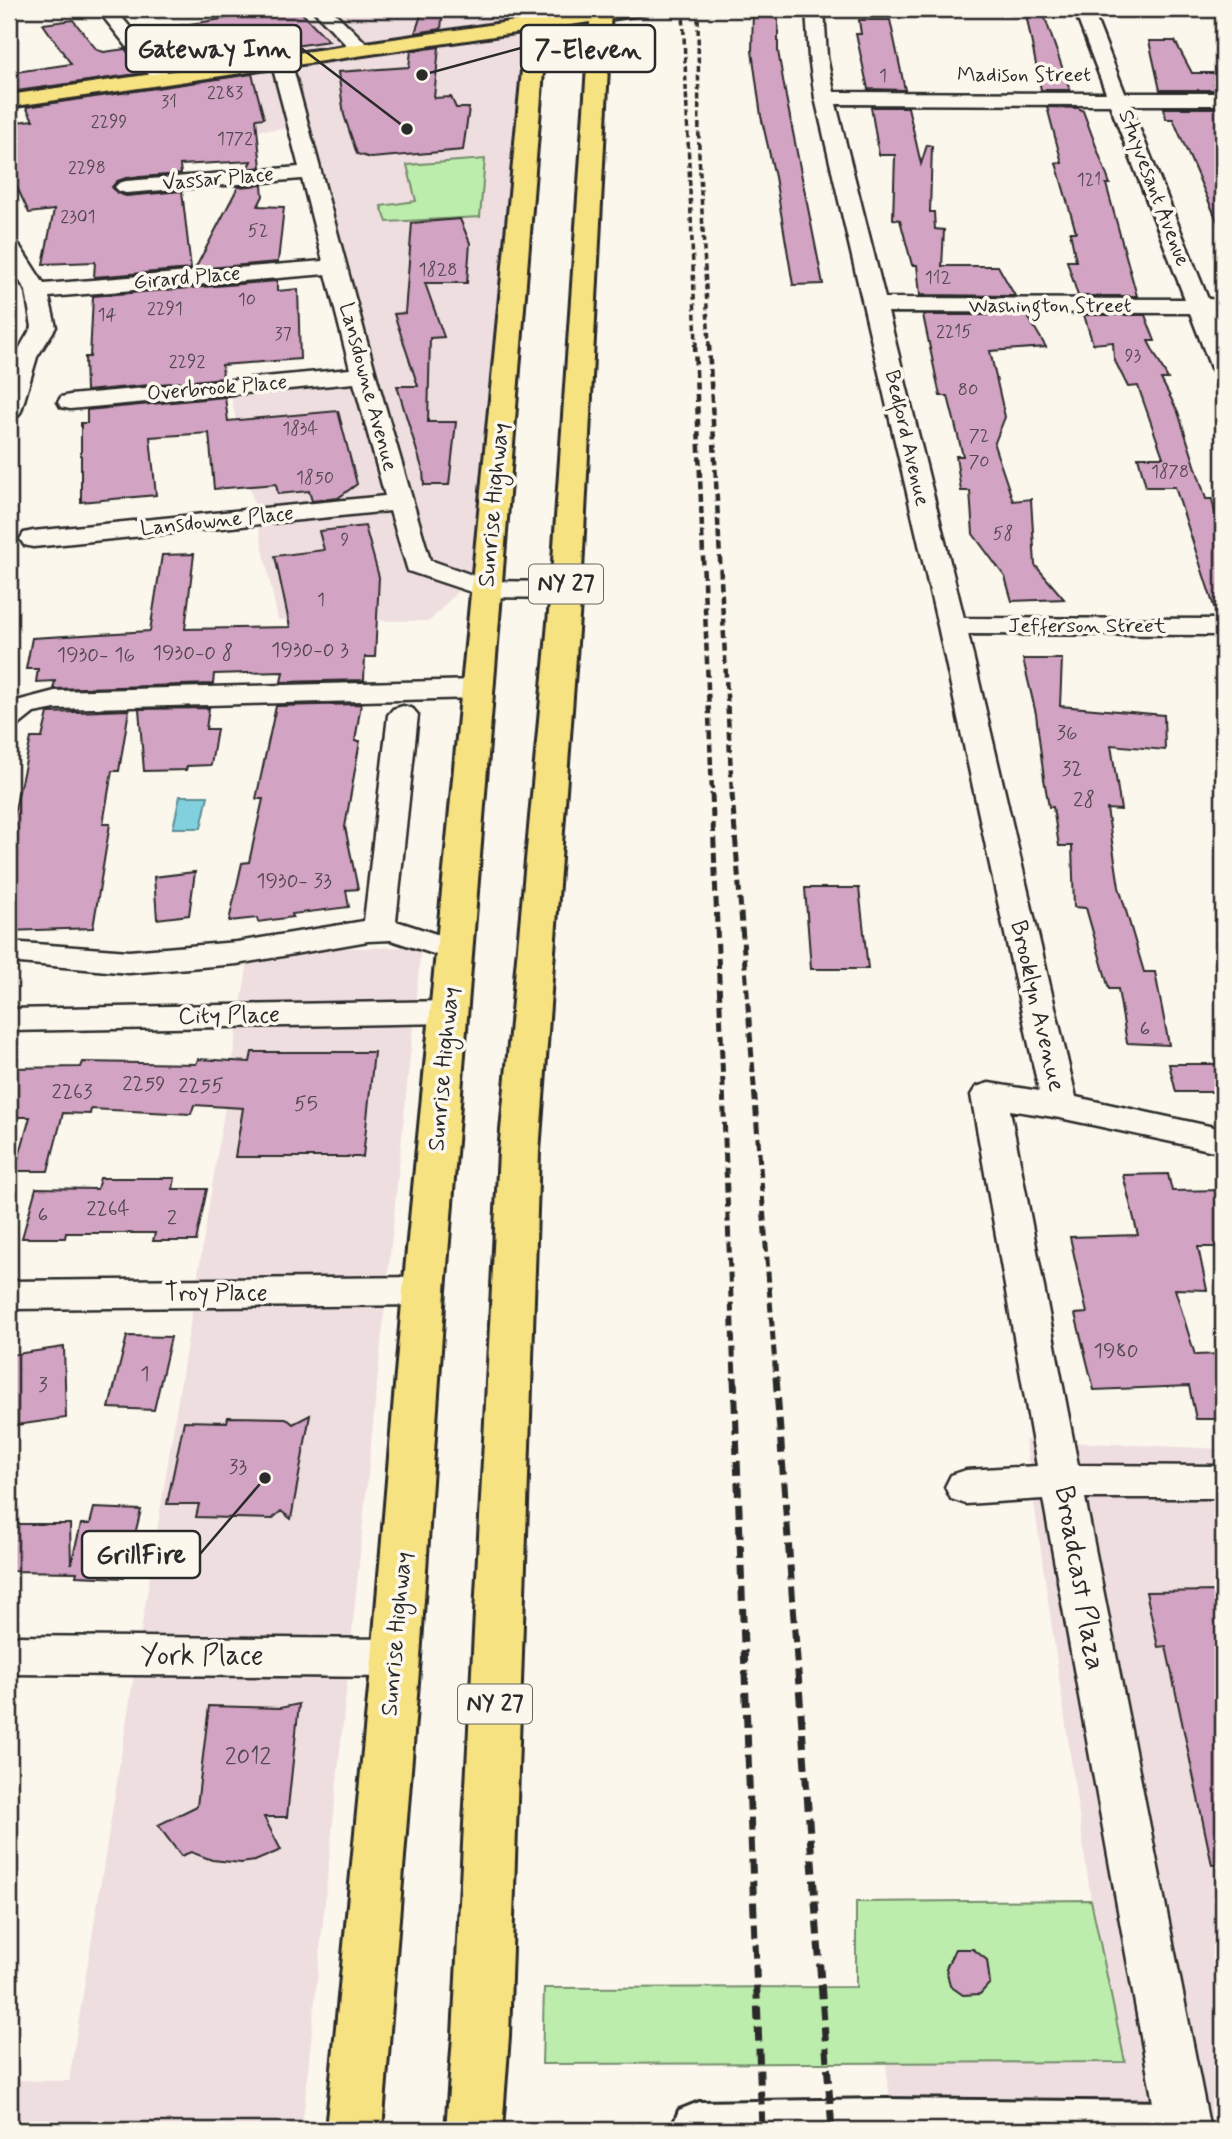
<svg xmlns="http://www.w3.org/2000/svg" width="1232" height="2139" viewBox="0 0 1232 2139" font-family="Mynerve,sans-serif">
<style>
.built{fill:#efdee0}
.green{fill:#bcedac;stroke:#748c6c;stroke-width:2}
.water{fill:#81d0de;stroke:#5f8e96;stroke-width:2}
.building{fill:#d2a3c3;stroke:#2b2b2b;stroke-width:2}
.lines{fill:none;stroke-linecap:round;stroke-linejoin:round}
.street-casing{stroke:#2b2b2b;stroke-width:5}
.secondary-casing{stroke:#2b2b2b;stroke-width:6}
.primary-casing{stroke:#2b2b2b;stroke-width:6}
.highway-casing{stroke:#2b2b2b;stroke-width:6}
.street{fill:#fbf7ec;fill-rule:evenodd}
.secondary{fill:#fbf7ec;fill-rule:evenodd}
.primary{fill:#f7e281;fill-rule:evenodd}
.highway{fill:#f7e281;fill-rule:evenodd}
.rail-far3{stroke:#2b2b2b;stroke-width:3.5;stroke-dasharray:6 3.5;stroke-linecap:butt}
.rail-far2{stroke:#2b2b2b;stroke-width:4.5;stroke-dasharray:8 4.5;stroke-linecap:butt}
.rail-far1{stroke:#2b2b2b;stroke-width:5;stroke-dasharray:10 5;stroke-linecap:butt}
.rail{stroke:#2b2b2b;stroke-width:7;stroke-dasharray:14 7;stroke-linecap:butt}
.labels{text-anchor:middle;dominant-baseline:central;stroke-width:7;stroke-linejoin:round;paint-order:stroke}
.far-number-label{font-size:18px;fill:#554951}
.far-street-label{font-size:21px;fill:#2b2b2b;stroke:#fbf7ec}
.number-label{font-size:21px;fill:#554951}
.shield{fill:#fbf7ec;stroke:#696865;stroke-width:2}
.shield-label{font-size:23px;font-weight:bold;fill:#2b2b2b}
.street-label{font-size:24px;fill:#2b2b2b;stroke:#fbf7ec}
.near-number-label{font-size:24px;fill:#554951}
.near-street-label{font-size:28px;fill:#2b2b2b;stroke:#fbf7ec}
.leader{fill:none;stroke:#2b2b2b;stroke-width:2.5}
.callout-dot{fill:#2b2b2b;stroke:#fbf7ec;stroke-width:2.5}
.callout{fill:#fbf7ec;stroke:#2b2b2b;stroke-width:2.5}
.callout-label{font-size:26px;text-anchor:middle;font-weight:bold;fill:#2b2b2b}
</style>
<rect width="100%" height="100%" fill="#fbf7ec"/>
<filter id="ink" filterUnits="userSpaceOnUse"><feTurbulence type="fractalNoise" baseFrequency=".0143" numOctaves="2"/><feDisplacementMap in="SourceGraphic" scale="14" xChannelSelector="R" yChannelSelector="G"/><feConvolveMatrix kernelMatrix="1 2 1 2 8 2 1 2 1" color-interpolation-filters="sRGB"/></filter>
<g filter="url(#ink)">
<path class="built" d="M365,9H534L480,567L430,621L278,620L229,388L360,376L296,128L200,134L179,85L143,40Z
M421,947L302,2130H9V2080L69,2081L250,949Z
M1025,1440L1223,1449V2130H893L886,2063L1125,2062L1091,1900Z"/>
<path class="green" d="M485,159L480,217L387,222L381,206L416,201L407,165Z
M1091,1900L1125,2062L542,2064L544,1988L856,1987V1902Z"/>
<path class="water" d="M180,796H208L201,828H173Z"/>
<path class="building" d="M247,9H298L329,41L246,53L247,58L168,69L149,45L178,41L166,28L252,14Z
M423,9H443L441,29L415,33Z
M1025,9H1042L1070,90H1041Z
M753,10H778V51L786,97L823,284L793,285L775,177L761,116L752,51Z
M73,20L97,50L104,52L125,49L144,73L17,91L9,73L71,64L43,24Z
M859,20H890L905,90L868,89L856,34H861Z
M1149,41H1175L1192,73H1223V90H1160Z
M439,47L434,98L451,97L456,108H469L463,150L371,158L357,154L344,115L338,72L409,67L411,51Z
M252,74L264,118L256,119L261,167L247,169L251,161L180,165L181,174L126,178L117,181L112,187L117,193L126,196L182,191L191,269L94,277L95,262L43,264L54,210L29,213L16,185L9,187V123L33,120L26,107Z
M871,107H908L921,164L927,145L932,146L930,212H934L935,229L944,230L942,266H998L1015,296L920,295L917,265H912L900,220L893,219L895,155H879Z
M1047,107L1078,108L1083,111L1110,184H1106L1137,296H1078L1067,261H1076L1070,232H1076L1056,163H1062Z
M1164,108H1223V234L1173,119H1166Z
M262,185L263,196L258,206L284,207L278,262L195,269L238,187Z
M460,219L470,243L467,283H425L444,337L430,338L428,422H456L449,485H424L423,471L397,386H418L394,314L405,313L412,223Z
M277,281V291L298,289L300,359L222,365L223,378L86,391L85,357H90L93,296Z
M923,315H1027L1046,347L990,351L1005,417L994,445L1013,501L1031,499L1035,565L1064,599L1012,601L1005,577L973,534L970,491H961L956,456H963L948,396H940Z
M1084,315H1145L1155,341H1148L1168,379H1161L1178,412L1206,499H1212L1218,527H1223V616H1217L1175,487H1146L1138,457H1163L1138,386L1128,387L1114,359L1113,342L1093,344Z
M225,397L228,421L338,411L357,484L338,498L312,501L309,491L278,494L276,484L214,489L209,433L150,437L156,495L81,502V423H87V410Z
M365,526L379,577L375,657H365L364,680L281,682L283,672L214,674L213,684L53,689L55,681L36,682L38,669H26L32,638L150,631L162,555L194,554L185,629L290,627L275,556L324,550L319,531Z
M1023,659H1062L1060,706L1164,715L1165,750L1111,745L1121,810L1107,809L1119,887L1144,972H1155L1169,1045L1127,1043L1118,989H1109L1086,908L1074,907L1072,846H1059L1053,807H1049L1044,779L1036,714Z
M361,704L355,741H360L345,827L358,889L346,890L349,907L292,914L293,917L258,922L257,918L229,921L242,863L249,862L263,799H256L276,706Z
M209,708L206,729H217L211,765L187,766L186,770L144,771L139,709Z
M129,710L119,771H112L103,824H110L93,928L9,931V836L31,738H42L48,713Z
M195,872L189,915L157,919L154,877Z
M805,888H859L868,969H811Z
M252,1052H374L363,1157H235L243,1108L194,1105L191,1114L91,1109L90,1114L63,1113L48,1171H15L30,1117H9V1068L81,1067L83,1062L196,1064L198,1059L250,1062Z
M1169,1064H1223V1092H1176Z
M1168,1174L1172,1191L1223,1190V1247H1198L1207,1290L1175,1289L1195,1355L1223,1354V1419H1196L1189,1386L1094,1390L1075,1314L1087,1313L1070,1237L1138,1235L1123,1175Z
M100,1178H175L173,1189H207L196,1241H153L155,1233H66L65,1238H22L36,1188L97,1189Z
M127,1336L171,1337L154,1410L109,1408Z
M64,1347L66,1418L9,1426V1355Z
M310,1415L291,1519L281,1511L272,1519L196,1517L199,1504H167L184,1421L227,1422L228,1417L286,1418L293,1424Z
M94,1508L141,1510L124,1578L76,1576L77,1572L9,1571V1524H70L71,1564L81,1524H90Z
M1223,1591V1864L1212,1865L1166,1646L1158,1647L1146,1592Z
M299,1704L287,1817H264L281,1850L255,1861L241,1863L212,1860L191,1852L181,1856L158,1825L197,1806L209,1706L280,1708Z
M955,1949H973L987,1960L990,1983L980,1994L963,1995L950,1986L946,1968Z"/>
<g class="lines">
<defs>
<path id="street" d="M97,9H115L169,74L172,78L169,82H155Z
M312,9H331L367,44L369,48L367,52H353Z
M806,9H824L827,57L834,92L1106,93L1074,9H1092L1125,93H1223V105H1130L1208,299L1223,300V312L1213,313L1223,339V375L1215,373L1211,368L1190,313L888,312L964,618L1223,619V635L968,634L1076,1097L1223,1129V1153L1060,1118L1010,1110L1078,1465L1223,1466V1498H1085L1210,2130H1158L1043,1499L966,1504L951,1499L945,1487L951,1475L966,1470L1037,1466L971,1095L976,1087L989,1083L1039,1091L938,626L815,98L809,57ZM836,104L1110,105L1185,299L885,298Z
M281,55L291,61L376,375L430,560L489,581L566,582L576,584L580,590L576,596L566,598L486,597L408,571L390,511L33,547L24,545L20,539L24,533L33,531L385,496L354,383L70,409L61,407L58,402L61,397L70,395L350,369L326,274L49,297L56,327L37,357L21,411L18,416L9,418C9,372 7,367 32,327L26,291L9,264V240L17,242L44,284L323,261L302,179L126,193L119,191L115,187L119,183L126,181L299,167L271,61Z
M477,680L487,683L491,689L487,695L477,698L55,709L34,713L19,725L9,728V703L55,691Z
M403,706L413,709L418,715L396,921L467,944L472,951L467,958L455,961L391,940L368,941L237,964L129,973L9,962V942L129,951L237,942L364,921L388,715L393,709Z
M449,1001L461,1004L466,1012L461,1020L449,1023L9,1031V1009Z
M424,1277L438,1281L443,1291L438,1301L424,1305L9,1309V1281Z
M9,1636L396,1639L412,1645L418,1658L412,1671L396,1677L9,1674Z"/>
<path id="secondary" d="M886,2099L1177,2102L1197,2110L1205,2130H671L679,2110L699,2102Z"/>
<path id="primary" d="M598,9H648L645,13L638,15L9,107V95Z"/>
<path id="highway" d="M528,9H548L445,1291L420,1658L382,2130H326L372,1658L403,1291Z
M591,9H611L581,590L539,1152L509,2036L502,2130H446L453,2036L499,1152L551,590Z"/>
</defs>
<use href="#street" class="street-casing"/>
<use href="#secondary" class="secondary-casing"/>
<use href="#primary" class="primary-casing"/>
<use href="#highway" class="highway-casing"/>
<use href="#street" class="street"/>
<use href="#secondary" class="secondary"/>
<use href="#primary" class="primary"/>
<use href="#highway" class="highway"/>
<path class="rail-far3" d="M683,9L696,345
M698,9L699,154L709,345"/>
<path class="rail-far2" d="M695,344L712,794
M709,344L732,794"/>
<path class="rail-far1" d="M712,793L734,1379
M732,793L776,1379"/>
<path class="rail" d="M734,1377L762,2130
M776,1377L832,2130"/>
</g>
</g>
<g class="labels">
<g class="far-number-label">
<text x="883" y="76">1</text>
<text x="225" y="93">2283</text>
<text x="169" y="102">31</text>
<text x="109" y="122">2299</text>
<text x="235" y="139">1772</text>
<text x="87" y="168">2298</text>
<text x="1089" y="180">121</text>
<text x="78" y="217">2301</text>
<text x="258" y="231">52</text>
<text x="438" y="270">1828</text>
<text x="938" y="278">112</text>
<text x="247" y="300">10</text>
<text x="165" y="309">2291</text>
<text x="107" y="315">14</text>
<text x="954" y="332">2215</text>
<text x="283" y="334">37</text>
<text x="1133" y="356">93</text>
<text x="187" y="362">2292</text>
<text x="968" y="390">80</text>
<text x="300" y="429">1834</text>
<text x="979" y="436">72</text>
<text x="979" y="462">70</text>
<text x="1170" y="472">1878</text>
<text x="315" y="478">1850</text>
<text x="1003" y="534">58</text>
<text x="345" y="540">9</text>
<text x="321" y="600">1</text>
</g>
<g class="far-street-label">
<text x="1024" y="75">Madison Street</text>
<text transform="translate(218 179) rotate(-5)">Vassar Place</text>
<text transform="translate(1154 188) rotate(69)">Stuyvesant Avenue</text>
<text transform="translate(187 278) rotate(-5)">Girard Place</text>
<text x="1050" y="306">Washington Street</text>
<text transform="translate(368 387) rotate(75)">Lansdowne Avenue</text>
<text transform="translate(217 388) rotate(-5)">Overbrook Place</text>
<text transform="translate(907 438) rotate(77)">Bedford Avenue</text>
<text transform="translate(217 521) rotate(-6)">Lansdowne Place</text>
<text x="1087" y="626">Jefferson Street</text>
</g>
<g class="number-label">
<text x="310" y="650">1930-0 3</text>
<text x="193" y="653">1930-0 8</text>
<text x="96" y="655">1930- 16</text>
<text x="1067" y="733">36</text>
<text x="1072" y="769">32</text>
<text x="1084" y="800">28</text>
<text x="294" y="881">1930- 33</text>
<text x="1145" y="1029">6</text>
<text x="144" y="1084">2259</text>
<text x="201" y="1086">2255</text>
<text x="72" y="1092">2263</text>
<text x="306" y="1104">55</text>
<text x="108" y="1209">2264</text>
<text x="43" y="1215">6</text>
<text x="172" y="1218">2</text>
<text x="1116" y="1351">1980</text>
<text x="145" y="1374">1</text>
<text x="43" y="1385">3</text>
<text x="238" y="1467">33</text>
</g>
<g class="shield">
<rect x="529" y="564.5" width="74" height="39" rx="5"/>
<rect x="458" y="1684.5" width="74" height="39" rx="5"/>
</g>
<g class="shield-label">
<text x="566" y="584">NY 27</text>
<text x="495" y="1704">NY 27</text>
</g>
<g class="street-label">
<text transform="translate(494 505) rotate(-85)">Sunrise Highway</text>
<text transform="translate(1037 1006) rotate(77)">Brooklyn Avenue</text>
<text transform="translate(229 1016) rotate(-1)">City Place</text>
<text transform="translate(444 1069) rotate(-85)">Sunrise Highway</text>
<text x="216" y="1293">Troy Place</text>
<text transform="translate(397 1634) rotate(-85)">Sunrise Highway</text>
</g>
<g class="near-number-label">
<text x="248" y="1757">2012</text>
</g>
<g class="near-street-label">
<text transform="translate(1079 1578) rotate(80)">Broadcast Plaza</text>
<text x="202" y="1656">York Place</text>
</g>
</g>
<path class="leader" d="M407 129L301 48M422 75L521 48M265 1478L200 1554"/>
<g class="callout-dot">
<circle cx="407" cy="129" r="7"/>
<circle cx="422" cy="75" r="7"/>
<circle cx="265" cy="1478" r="7"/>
</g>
<g class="callout">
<rect x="126" y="25" width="175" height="47" rx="7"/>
<rect x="521" y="25" width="134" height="47" rx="7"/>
<rect x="82" y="1531" width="118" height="47" rx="7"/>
</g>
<g class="callout-label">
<text x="214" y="57">Gateway Inn</text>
<text x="588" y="58">7-Eleven</text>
<text x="141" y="1563">GrillFire</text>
</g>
<rect width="1232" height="2139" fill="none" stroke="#fbf7ec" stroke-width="35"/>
<rect x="18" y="18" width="1197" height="2104" fill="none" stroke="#2b2b2b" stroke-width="2.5" filter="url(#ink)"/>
</svg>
